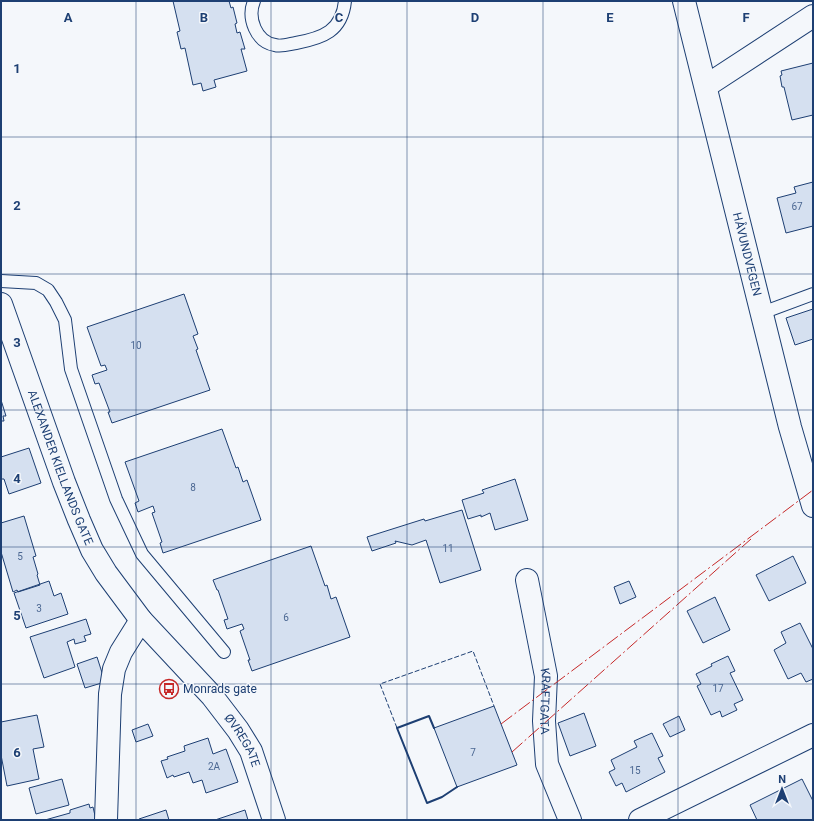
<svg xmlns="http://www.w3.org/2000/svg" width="814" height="821" viewBox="0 0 814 821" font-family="Roboto,sans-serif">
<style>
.building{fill:#d5e0f0;stroke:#1d3f73}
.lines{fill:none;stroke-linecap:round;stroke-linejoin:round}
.lane-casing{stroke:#1d3f73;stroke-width:14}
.street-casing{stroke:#1d3f73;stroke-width:24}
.secondary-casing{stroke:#1d3f73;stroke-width:24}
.lane{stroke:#f4f7fb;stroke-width:12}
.street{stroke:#f4f7fb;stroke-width:22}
.secondary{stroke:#f4f7fb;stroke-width:22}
.fence{stroke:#1d3f73;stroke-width:1;stroke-dasharray:5 2;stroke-linecap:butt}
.wall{stroke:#1d3f73;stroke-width:2}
.power{stroke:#c62828;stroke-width:1;stroke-dasharray:14 3 2 3;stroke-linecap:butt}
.grid{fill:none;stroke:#1d3f73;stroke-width:1;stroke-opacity:0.55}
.labels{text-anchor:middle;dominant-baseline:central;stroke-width:3;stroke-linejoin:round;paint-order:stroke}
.number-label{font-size:10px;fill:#4b6792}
.street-label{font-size:12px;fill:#1d3f73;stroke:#f4f7fb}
.poi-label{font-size:12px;fill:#1d3f73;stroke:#f4f7fb;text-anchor:start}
.grid-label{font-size:13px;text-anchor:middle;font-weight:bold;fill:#1d3f73;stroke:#f4f7fb;stroke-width:3;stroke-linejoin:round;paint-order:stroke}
</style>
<rect width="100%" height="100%" fill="#f4f7fb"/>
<path class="building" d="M173,1H229L231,8L233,7L237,23L235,24L237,33L240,32L245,49H241L247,71L214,80L216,87L203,91L201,83L193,85L185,48L181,49L177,32L180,31Z
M813,63V115L792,120L784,87H782L780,76L782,75L781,71Z
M813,182V226L786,233L777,198L796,193L794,187Z
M184,294L198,334L193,336L198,349L196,350L210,390L112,423L108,412H110L99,383L95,384L92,375L107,370L105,365L101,366L87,327Z
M813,309V339L795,345L786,318Z
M1,400L6,416H3L4,421H1Z
M222,429L236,468L238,467L243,482L247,480L261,520L163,553L160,543L162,542L152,513L155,512L153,506L138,512L135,503L139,501L125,462Z
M29,448L41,483L9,494L4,479H1V457Z
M515,479L528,520L495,530L490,513L481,517V515L468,519L462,500L484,493L482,490Z
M462,510L481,570L440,583L426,540L412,545L395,541L396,543L372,551L367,537L424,519L425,521Z
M24,516L36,556L33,557L38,574L37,575L40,585L18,592L17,590L13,592L1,552V523Z
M311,546L325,586L327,585L331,599L336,597L350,637L252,671L248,660H250L240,631L244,629L242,624L227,629L224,620L228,619L218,590H217L213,580Z
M793,556L806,583L769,601L756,575Z
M49,581L54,596L61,593L68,614L26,628L14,593Z
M629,581L636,597L620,604L614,587Z
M715,597L730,630L703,643L687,611Z
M86,619L91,634L84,636L86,641L75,644L74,639L67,642L75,667L44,678L30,637Z
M800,623L813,649V679L806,682L801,673L788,679L774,650L786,643L781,632Z
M728,656L735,671L730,673L743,700L734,704L737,710L722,717L720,711L711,715L697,686L701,684L696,674L712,666L711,664Z
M97,657L105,682L85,688L77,664Z
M494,706L517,765L457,787L434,728Z
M584,713L596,746L570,756L558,723Z
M37,715L44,747L33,749L39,779L7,786L1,755V722Z
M679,716L685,730L670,737L663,724Z
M148,724L153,736L136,742L132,730Z
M652,733L663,756L658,758L665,772L626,792L622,783L616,786L609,772L615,769L611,760L637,747L634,741Z
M208,738L213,754L226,749L238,782L206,793L202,780L193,783L189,772L174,777L173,775L167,778L161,761L168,759L167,757L185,751L184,746Z
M62,779L69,805L36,814L29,788Z
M802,779L813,801V820H757L750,805Z
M89,804L90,808L93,807L96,820H45L70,813V810Z
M166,810L169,820H140L139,819Z
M245,810L248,820H215Z"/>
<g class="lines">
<defs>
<path id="lane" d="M254,1C247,18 256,42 275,45C281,47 290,44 296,43C323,38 342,31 345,1
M1,281L36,283L48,290L56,302L65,320L71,369L116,499L142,554L224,652
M762,313L813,294"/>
<g id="street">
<path d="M706,86L813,16"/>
<path id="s1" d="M527,580L546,676L544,721L547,764L570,820"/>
<path d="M106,820L110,694L114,669L121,652L141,620"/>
<path d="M640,820L813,735"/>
</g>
<g id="secondary">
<path id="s2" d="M684,1L790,427L813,506"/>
<path id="s3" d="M1,304L64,482L79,520L92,550L106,573L141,620L212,696L238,730L251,751L274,820"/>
</g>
</defs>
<use href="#lane" class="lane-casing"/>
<use href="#street" class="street-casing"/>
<use href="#secondary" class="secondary-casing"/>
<use href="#lane" class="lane"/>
<use href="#street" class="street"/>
<use href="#secondary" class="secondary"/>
<path class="fence" d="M397,728L380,684L473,651L494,706"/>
<path class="wall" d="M434,728L429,716L397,728L427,803L442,797L457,787"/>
<path class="power" d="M501,724L813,490
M512,752L751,539"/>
</g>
<path class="grid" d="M136,1V820M271,1V820M407,1V820M543,1V820M678,1V820M1,137H813M1,274H813M1,410H813M1,547H813M1,684H813"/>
<defs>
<symbol id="bus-ring" viewBox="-11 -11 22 22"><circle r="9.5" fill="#f4f7fb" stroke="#c62828" stroke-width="1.5"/><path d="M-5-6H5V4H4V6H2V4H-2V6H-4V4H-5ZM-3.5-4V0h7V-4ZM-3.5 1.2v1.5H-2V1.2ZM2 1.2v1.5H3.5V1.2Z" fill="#c62828"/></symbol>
</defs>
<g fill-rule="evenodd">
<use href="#bus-ring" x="158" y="678" width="22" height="22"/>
</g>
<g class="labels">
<g class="number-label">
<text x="797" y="206">67</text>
<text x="136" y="345">10</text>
<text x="193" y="487">8</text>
<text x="448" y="548">11</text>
<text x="20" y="556">5</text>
<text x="39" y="608">3</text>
<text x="286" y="617">6</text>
<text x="718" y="688">17</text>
<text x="473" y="752">7</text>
<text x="214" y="766">2A</text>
<text x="635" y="770">15</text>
</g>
<g class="street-label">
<text stroke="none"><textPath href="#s2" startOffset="261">HÅVUNDVEGEN</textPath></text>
<text stroke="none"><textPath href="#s3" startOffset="174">ALEXANDER KIELLANDS GATE</textPath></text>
<text stroke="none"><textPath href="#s1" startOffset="123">KRAFTGATA</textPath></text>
<text stroke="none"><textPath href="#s3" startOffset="506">ØVREGATE</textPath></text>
</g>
<g class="poi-label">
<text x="183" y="689">Monrads gate</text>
</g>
</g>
<g class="grid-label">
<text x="68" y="22">A</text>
<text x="204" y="22">B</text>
<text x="339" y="22">C</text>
<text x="475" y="22">D</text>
<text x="610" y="22">E</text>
<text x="746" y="22">F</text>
<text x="17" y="73">1</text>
<text x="17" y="210">2</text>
<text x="17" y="347">3</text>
<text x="17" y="483">4</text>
<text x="17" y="620">5</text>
<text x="17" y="757">6</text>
</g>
<rect width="814" height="821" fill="none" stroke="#1d3f73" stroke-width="4"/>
<g transform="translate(782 789)" stroke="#f4f7fb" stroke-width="3" paint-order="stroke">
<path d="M0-3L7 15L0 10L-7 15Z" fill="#1d3f73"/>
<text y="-6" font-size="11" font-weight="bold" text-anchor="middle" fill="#1d3f73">N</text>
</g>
</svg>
